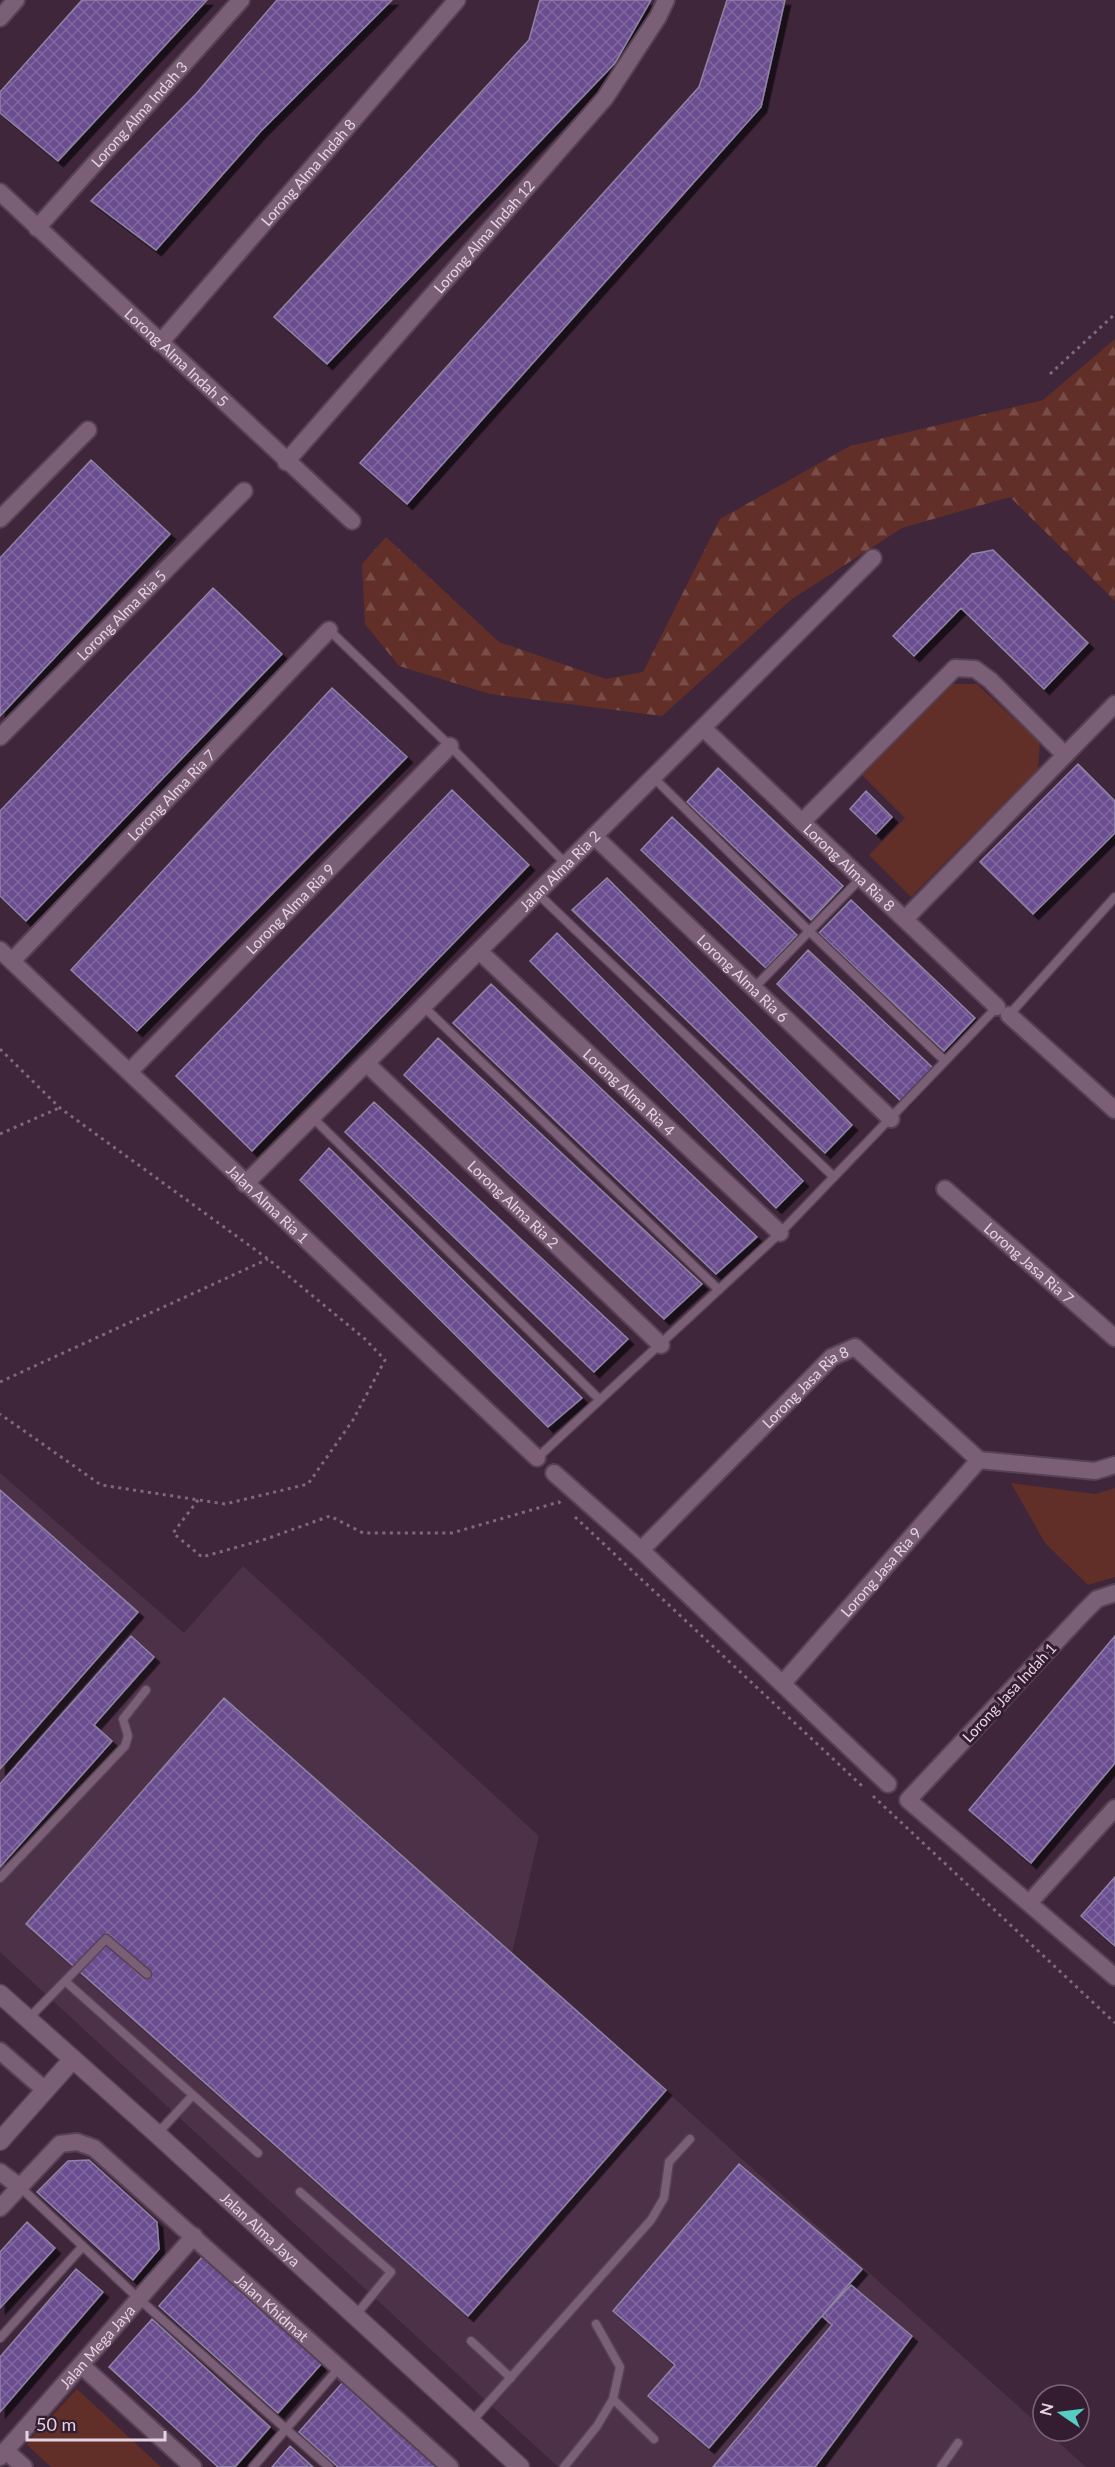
<svg xmlns="http://www.w3.org/2000/svg" width="1115" height="2467" viewBox="0 0 1115 2467" font-family="Lato,sans-serif">
<style>
.built{fill:#4d3149}
.green{fill:#612f28}
.forest{fill:url(#forest-firs)}
.building{fill:url(#building-cross-hatch);stroke:#9084a4;stroke-width:1.5;filter:url(#shadow)}
.lines{fill:none;stroke-linecap:round;stroke-linejoin:round}
.lane-casing{stroke:#574254;stroke-width:11}
.street-casing{stroke:#574254;stroke-width:20}
.secondary-casing{stroke:#574254;stroke-width:21}
.path{stroke:#7f697b;stroke-width:3;stroke-dasharray:3 4.5;stroke-linecap:butt}
.lane{stroke:#7a5f76;stroke-width:8}
.street{stroke:#7a5f76;stroke-width:16}
.secondary{stroke:#7a5f76;stroke-width:18}
.labels{text-anchor:middle;dominant-baseline:central;stroke-width:6;stroke-linejoin:round;paint-order:stroke}
.street-label{font-size:15px;fill:#e4d4e1;stroke:#341d31}
</style>
<defs>
<pattern id="forest-firs" width="22" height="20" patternUnits="userSpaceOnUse" patternTransform="scale(1.5)"><rect width="22" height="20" fill="#612f28"/><path d="M5 1l3.5 6h-7zM16 11l3.5 6h-7z" fill="#784c47"/></pattern>
<pattern id="building-cross-hatch" width="8" height="8" patternUnits="userSpaceOnUse" patternTransform="scale(1.5)"><rect width="8" height="8" fill="#6b4e90"/><path d="M0 0l8 8M0 8l8-8" fill="none" stroke="#80679f"/></pattern>
<filter id="shadow"><feDropShadow dx="5.5" dy="5.5" stdDeviation="0" flood-color="#0009"/></filter>
</defs>
<rect width="100%" height="100%" fill="#3f263b"/>
<path class="built" d="M0,1473L184,1633L243,1566L539,1836L512,1953L1086,2467H558L0,1952Z"/>
<path class="green" d="M952,684H977L1040,743L1038,769L911,897L869,855L905,818L862,775Z
M1011,1483L1095,1494L1115,1488V1577L1088,1585L1045,1543Z
M77,2389L161,2467H51L26,2444Z"/>
<path class="forest" d="M1115,339V601L1010,497L902,528L792,599L662,716L490,694L399,666L365,624L362,564L386,537L499,642L606,679L643,672L720,519L850,446L1043,400Z"/>
<path class="building" d="M82,0H207L58,161L0,113V92Z
M277,0H392L260,132L156,250L91,201L196,94Z
M540,0H651L615,63L327,364L274,317L529,40Z
M727,0H785L761,107L407,504L360,463L699,87Z
M91,460L170,534L0,716V558Z
M993,550L1088,643L1044,689L961,608L914,656L893,636L972,554Z
M213,588L282,654L26,921L0,896V811Z
M332,688L407,757L137,1031L71,970Z
M1078,764L1115,801V833L1033,914L980,862Z
M718,768L843,886L811,920L687,802Z
M452,790L529,865L252,1151L176,1076Z
M866,791L892,817L876,834L850,809Z
M672,817L797,935L766,968L641,850Z
M607,878L852,1125L825,1153L572,910Z
M851,900L975,1018L944,1051L819,933Z
M557,933L803,1181L776,1208L530,961Z
M808,950L933,1068L902,1102L777,984Z
M491,984L757,1237L716,1274L453,1023Z
M438,1038L702,1284L664,1319L404,1075Z
M374,1102L628,1339L594,1372L345,1132Z
M329,1148L582,1398L548,1427L300,1180Z
M0,1490L138,1612L0,1769Z
M131,1636L154,1657L94,1725L112,1741L0,1867V1784Z
M1115,1636V1763L1031,1863L969,1810Z
M224,1698L666,2090L468,2316L26,1924Z
M1115,1877V1946L1081,1916Z
M89,2160L157,2222L159,2249L133,2280L37,2192L68,2161Z
M739,2164L862,2269L709,2448L648,2396L675,2365L613,2311Z
M27,2222L55,2248L0,2308V2252Z
M203,2256L322,2363L278,2413L159,2306Z
M76,2269L103,2292L0,2412V2357Z
M851,2285L912,2336L815,2467H713L832,2325L822,2316Z
M152,2319L270,2427L235,2467H218L109,2367Z
M343,2382L437,2467H338L299,2432Z
M290,2446L313,2467H272Z"/>
<g class="lines">
<defs>
<path id="lane" d="M329,630L450,746L566,864
M653,777L809,931L944,1060
M537,893L834,1177
M753,989L861,878
M423,1006L719,1290
M1009,1015L1115,897
M312,1117L600,1400
M537,1458L780,1233L997,1007
M0,1878L125,1746L128,1736L123,1719L146,1690
M65,1981L193,2095
M28,2019L106,1939L147,1974
M157,2134L193,2095L258,2153
M19,2186L139,2299L329,2467
M300,2192L391,2272L355,2316
M0,2338L83,2246
M471,2341L511,2378
M613,2399L654,2439
M472,2421L651,2220L664,2198L669,2162L690,2139
M253,2467L339,2368
M564,2467L597,2426L613,2399L620,2367L596,2324
M941,2467L958,2443"/>
<g id="street">
<path d="M0,18L16,0"/>
<path id="s1" d="M0,192L352,521"/>
<path id="s2" d="M37,228L241,0"/>
<path id="s3" d="M160,343L457,0"/>
<path id="s4" d="M286,462L605,98L658,17L666,0"/>
<path d="M0,519L88,430"/>
<path id="s5" d="M703,728L997,1007"/>
<path id="s6" d="M0,737L244,491"/>
<path d="M802,822L955,668L975,669L990,680L1065,755"/>
<path id="s7" d="M594,836L891,1119"/>
<path d="M905,919L1115,704"/>
<path id="s8" d="M0,950L537,1458"/>
<path id="s9" d="M479,951L780,1233"/>
<path id="s10" d="M12,961L329,630"/>
<path d="M1009,1015L1115,1110"/>
<path id="s11" d="M366,1063L661,1345"/>
<path id="s12" d="M130,1071L450,746"/>
<path id="s13" d="M245,1184L873,558"/>
<path id="s14" d="M945,1189L1115,1338"/>
<path d="M979,1460L1095,1471L1115,1465"/>
<path d="M554,1473L641,1550L888,1784"/>
<path id="s15" d="M641,1550L832,1357L855,1347L979,1460"/>
<path d="M1115,1593L1097,1599L1084,1612L908,1800L1115,1977"/>
<path id="s16" d="M783,1683L979,1460"/>
<path d="M1029,1903L1115,1808"/>
<path d="M0,2051L45,2090"/>
<path d="M0,2172L19,2186"/>
<path id="s17" d="M0,2208L60,2144L77,2142L94,2148L450,2467"/>
<path d="M81,2365L193,2467"/>
<path d="M6,2451L24,2467"/>
<path id="s18" d="M0,2457L194,2236"/>
</g>
<g id="secondary">
<path id="s19" d="M0,1994L157,2134L520,2467"/>
<path d="M0,2141L73,2059"/>
</g>
</defs>
<use href="#lane" class="lane-casing"/>
<use href="#street" class="street-casing"/>
<use href="#secondary" class="secondary-casing"/>
<path class="path" d="M1050,374L1115,314
M0,1049L60,1108L268,1259L365,1339L385,1360L353,1420L308,1484L225,1504L101,1485L0,1414
M0,1134L59,1108
M0,1382L268,1259
M198,1500L173,1533L202,1557L266,1539L330,1516L363,1533H452L559,1502L562,1505
M575,1517L862,1786
M873,1796L1115,2023"/>
<use href="#lane" class="lane"/>
<use href="#street" class="street"/>
<use href="#secondary" class="secondary"/>
</g>
<g class="labels">
<g class="street-label">
<text stroke="none"><textPath href="#s2" startOffset="153">Lorong Alma Indah 3</textPath></text>
<text stroke="none"><textPath href="#s3" startOffset="226">Lorong Alma Indah 8</textPath></text>
<text stroke="none"><textPath href="#s4" startOffset="300">Lorong Alma Indah 12</textPath></text>
<text stroke="none"><textPath href="#s1" startOffset="242">Lorong Alma Indah 5</textPath></text>
<text stroke="none"><textPath href="#s6" startOffset="172">Lorong Alma Ria 5</textPath></text>
<text stroke="none"><textPath href="#s10" startOffset="230">Lorong Alma Ria 7</textPath></text>
<text stroke="none"><textPath href="#s5" startOffset="202">Lorong Alma Ria 8</textPath></text>
<text stroke="none"><textPath href="#s13" startOffset="444">Jalan Alma Ria 2</textPath></text>
<text stroke="none"><textPath href="#s12" startOffset="228">Lorong Alma Ria 9</textPath></text>
<text stroke="none"><textPath href="#s7" startOffset="206">Lorong Alma Ria 6</textPath></text>
<text stroke="none"><textPath href="#s9" startOffset="206">Lorong Alma Ria 4</textPath></text>
<text stroke="none"><textPath href="#s11" startOffset="204">Lorong Alma Ria 2</textPath></text>
<text stroke="none"><textPath href="#s8" startOffset="369">Jalan Alma Ria 1</textPath></text>
<text stroke="none"><textPath href="#s14" startOffset="112">Lorong Jasa Ria 7</textPath></text>
<text stroke="none"><textPath href="#s15" startOffset="232">Lorong Jasa Ria 8</textPath></text>
<text stroke="none"><textPath href="#s16" startOffset="148">Lorong Jasa Ria 9</textPath></text>
<text transform="translate(1009 1692) rotate(-47)">Lorong Jasa Indah 1</text>
<text stroke="none"><textPath href="#s19" startOffset="351">Jalan Alma Jaya</textPath></text>
<text stroke="none"><textPath href="#s17" startOffset="362">Jalan Khidmat</textPath></text>
<text stroke="none"><textPath href="#s18" startOffset="147">Jalan Mega Jaya</textPath></text>
</g>
</g>
<g transform="translate(1061 2413) rotate(284)"><circle r="28" fill="#341d31" stroke="#7a6677" stroke-width="1.5"/>
<path d="M0-4.5L10 22L0 15L-10 22Z" fill="#56cec3"/>
<text y="-9" font-size="16" font-weight="bold" text-anchor="middle" fill="#e4d4e1">N</text>
</g>
<path d="M27 2431v9h138v-9" fill="none" stroke="#e4d4e1" stroke-width="3"/>
<text x="36" y="2431" font-size="18" fill="#e4d4e1" stroke="#341d31" stroke-width="4.5" paint-order="stroke">50 m</text>
</svg>
